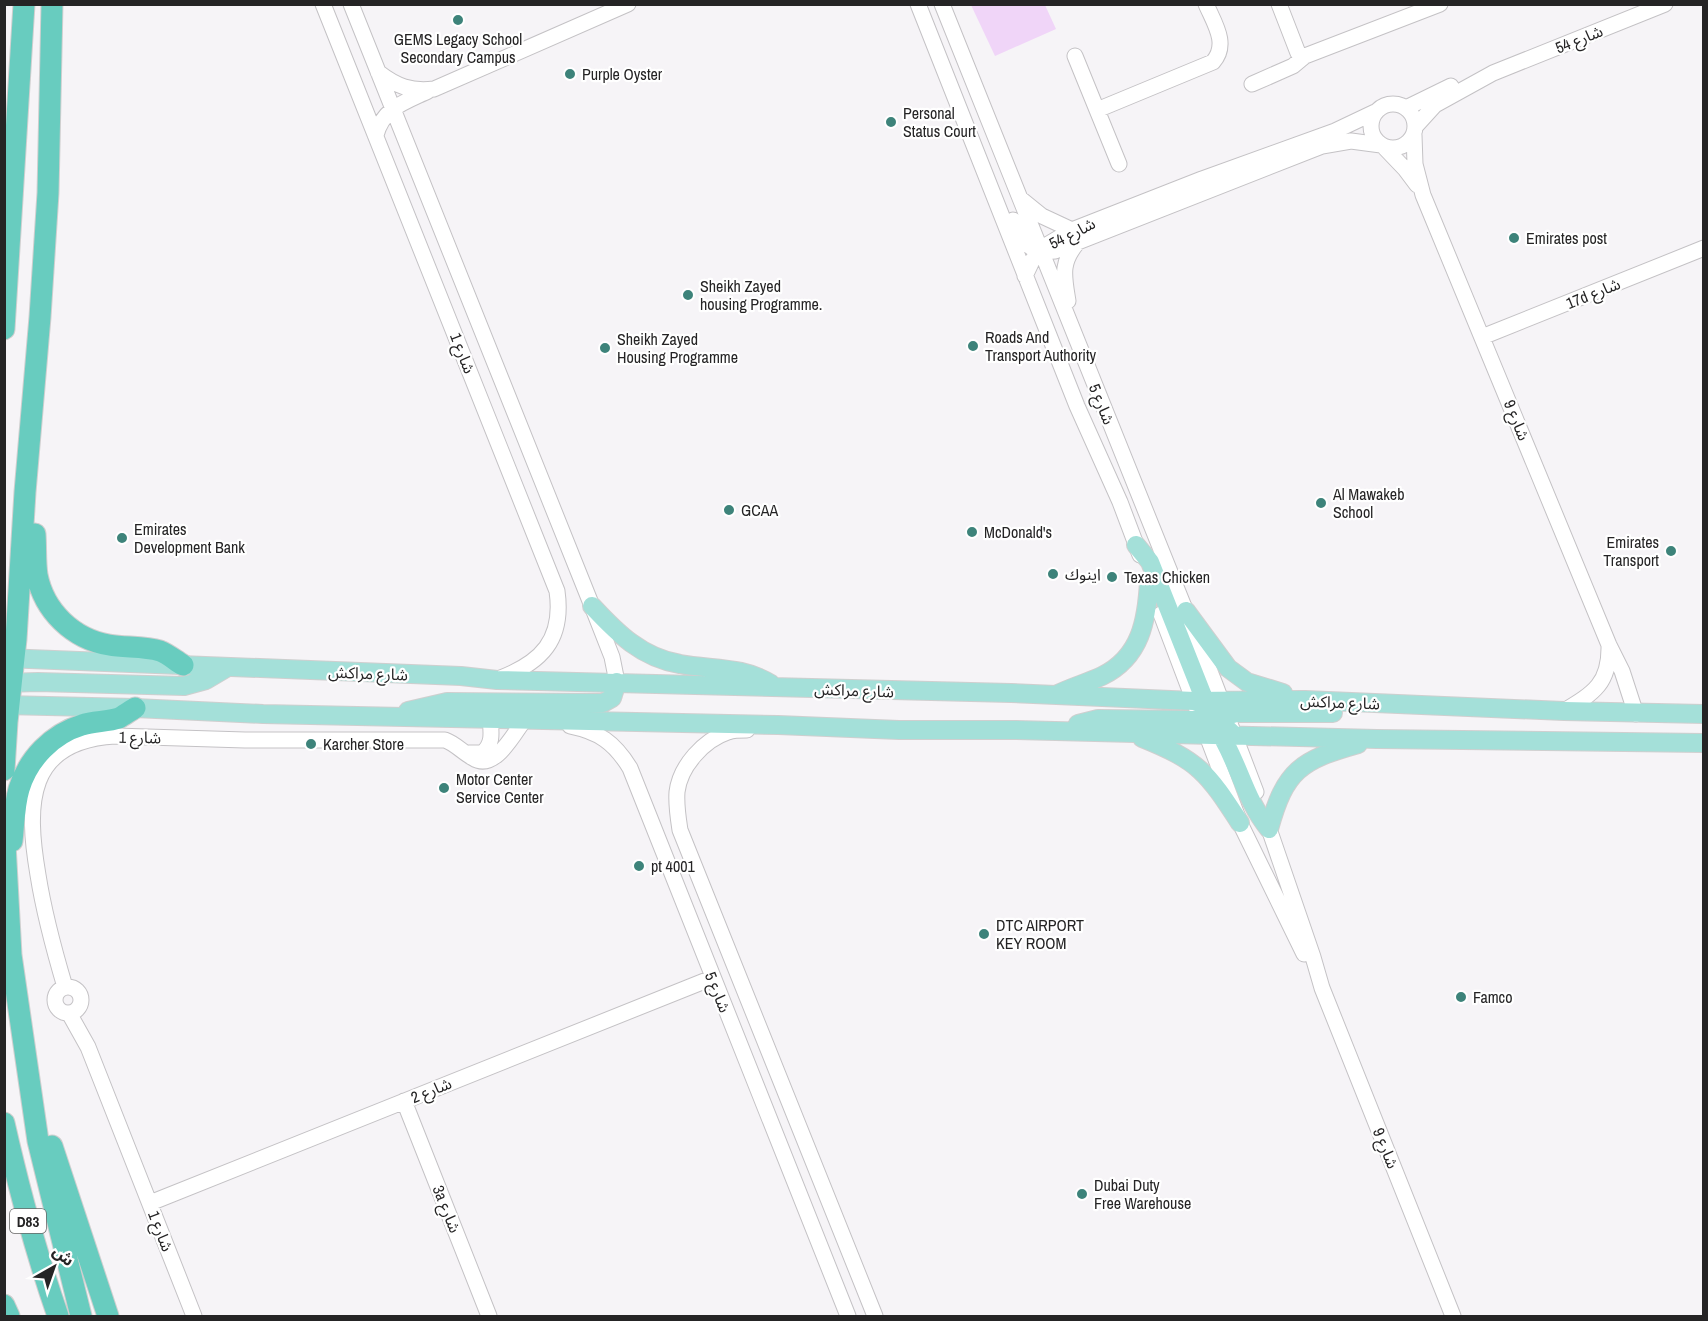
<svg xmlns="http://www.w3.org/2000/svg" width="1708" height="1321" viewBox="0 0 1708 1321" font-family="'Archivo Narrow','Noto Sans Arabic',sans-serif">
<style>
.green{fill:#f0d5f8}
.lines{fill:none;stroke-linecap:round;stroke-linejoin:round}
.minor-casing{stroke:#c4c2c5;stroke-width:17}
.major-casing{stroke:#cfcfcf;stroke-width:20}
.highway-casing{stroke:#cfcfcf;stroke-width:23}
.minor{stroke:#fff;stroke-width:15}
.major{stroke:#a4e0d9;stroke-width:18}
.highway{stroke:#68ccbf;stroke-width:21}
.poi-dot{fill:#3d837a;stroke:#fff;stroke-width:2}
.labels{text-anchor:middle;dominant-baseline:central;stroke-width:4.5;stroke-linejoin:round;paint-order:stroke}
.shield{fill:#fff;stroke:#666;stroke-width:1.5}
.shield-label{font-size:15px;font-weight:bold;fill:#252425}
.poi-label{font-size:16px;fill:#252425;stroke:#fff;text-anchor:start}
.street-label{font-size:16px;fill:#252425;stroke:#fff}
</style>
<rect width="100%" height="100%" fill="#f6f4f7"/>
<path class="green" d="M971,5H1045L1056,29L995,56Z"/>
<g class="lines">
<defs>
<path id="minor" d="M323,4L557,591C564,640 541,663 498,679
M351,4L592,606L612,657L617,682
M918,4L1077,406L1120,502L1140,555
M942,4L1213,679L1256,792
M1279,4L1298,53L1305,56L1440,4
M1075,56L1119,164
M378,72C396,86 411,92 434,89L628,4
M1252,84L1293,66L1305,56
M1371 126a22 22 0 1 1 44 0a22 22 0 1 1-44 0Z
M1406,108L1451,86
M1097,110L1213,62C1229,44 1214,23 1206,4
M1415,127L1435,105L1493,73L1665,4
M376,135C383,108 405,102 428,91
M1414,135L1415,164L1423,195L1609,645L1622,671L1636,714
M1384,147L1405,169L1417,185
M1021,199L1042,216L1072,230
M1013,220C1023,242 1028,254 1055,251L1322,146L1351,141L1381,145
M1025,276L1033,259L1045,246L1072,230L1202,179L1335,131L1375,112
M1068,301C1064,276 1060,263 1078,242
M1482,337L1704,248
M1161,614L1240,823L1304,954
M1564,711C1594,693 1610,683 1609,645
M570,726C599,732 614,742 630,768L848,1316
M747,730C741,730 733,730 728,732C704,740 680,766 677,792C676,805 678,817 680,830L875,1316
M469,753H482C494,744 491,731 490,718
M1266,820L1313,957L1322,988L1453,1316
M55 1000a13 13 0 1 1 26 0a13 13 0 1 1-26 0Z
M65,987C54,950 44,913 38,875C26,805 26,741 115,736L245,740H445C456,744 462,752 473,758C495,772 514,733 525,719
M69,1013L88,1047L194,1316
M404,1101L489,1316
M150,1203L712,978"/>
<path id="major" d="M1136,545L1150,562L1205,701L1218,720L1235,736
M592,606C617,633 642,658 680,664C713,670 742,666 771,684
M1186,611L1228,668L1247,682L1283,693
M4,658L461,676L497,680L1011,693L1194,701L1305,700L1564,711L1704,714
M4,683L38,682L184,686L206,680L228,667
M1058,694C1072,687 1087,683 1102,676C1141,657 1147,620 1149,581
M4,705L135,708L263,714L778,725L899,730H1014L1377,739L1704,743
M408,711L447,702L603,703L612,698L617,682
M1078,724L1098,719L1194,720L1209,714L1218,704
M1216,727C1238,759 1244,799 1269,829
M1210,728L1222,717L1236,713H1333
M1142,738C1199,761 1207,772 1240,823
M1269,829C1285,770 1301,760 1358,744"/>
<path id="highway" d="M4,329L24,4
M35,534C36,548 35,562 37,575C44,611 73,639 109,645C125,648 144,646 160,651C168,654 176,661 183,665
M4,770L7,722L16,639L25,492L40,317L48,193L52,4
M4,825L11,955L38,1141L81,1316
M12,841C14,824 14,806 19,789C28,759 52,734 82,725C94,721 107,722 119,718C124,715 130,711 135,708
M4,1123C19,1189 36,1253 58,1316
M52,1146L108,1316
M4,1305L9,1316"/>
</defs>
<use href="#minor" class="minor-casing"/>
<use href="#major" class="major-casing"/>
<use href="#highway" class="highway-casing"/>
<use href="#minor" class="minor"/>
<use href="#major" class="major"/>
<use href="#highway" class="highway"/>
</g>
<g class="poi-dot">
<circle cx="458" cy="20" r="6"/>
<circle cx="570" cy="74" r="6"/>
<circle cx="891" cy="122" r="6"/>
<circle cx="1514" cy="238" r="6"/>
<circle cx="688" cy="295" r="6"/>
<circle cx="973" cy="346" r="6"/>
<circle cx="605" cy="348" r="6"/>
<circle cx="1321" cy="503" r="6"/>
<circle cx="729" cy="510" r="6"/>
<circle cx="972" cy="532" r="6"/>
<circle cx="122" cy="538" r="6"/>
<circle cx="1671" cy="551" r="6"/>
<circle cx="1053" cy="574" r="6"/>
<circle cx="1112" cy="577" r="6"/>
<circle cx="311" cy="744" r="6"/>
<circle cx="444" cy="788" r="6"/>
<circle cx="639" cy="866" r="6"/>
<circle cx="984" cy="934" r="6"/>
<circle cx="1461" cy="997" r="6"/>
<circle cx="1082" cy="1194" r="6"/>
</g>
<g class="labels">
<rect class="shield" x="10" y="1209" width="36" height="24" rx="4.5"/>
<g class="shield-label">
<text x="28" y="1221">D83</text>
</g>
<g class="poi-label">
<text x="458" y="39" text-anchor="middle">GEMS Legacy School<tspan x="458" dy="18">Secondary Campus</tspan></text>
<text x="582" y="74">Purple Oyster</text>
<text x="903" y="113">Personal<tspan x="903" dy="18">Status Court</tspan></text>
<text x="1526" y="238">Emirates post</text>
<text x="700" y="286">Sheikh Zayed<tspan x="700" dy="18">housing Programme.</tspan></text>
<text x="985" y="337">Roads And<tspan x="985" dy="18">Transport Authority</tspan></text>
<text x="617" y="339">Sheikh Zayed<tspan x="617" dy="18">Housing Programme</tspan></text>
<text x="1333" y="494">Al Mawakeb<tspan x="1333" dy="18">School</tspan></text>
<text x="741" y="510">GCAA</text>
<text x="134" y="529">Emirates<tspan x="134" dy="18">Development Bank</tspan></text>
<text x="984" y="532">McDonald's</text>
<text x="1659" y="542" text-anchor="end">Emirates<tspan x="1659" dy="18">Transport</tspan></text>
<text x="1065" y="574">اينوك</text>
<text x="1124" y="577">Texas Chicken</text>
<text x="323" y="744">Karcher Store</text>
<text x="456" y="779">Motor Center<tspan x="456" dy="18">Service Center</tspan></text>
<text x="651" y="866">pt 4001</text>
<text x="996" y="925">DTC AIRPORT<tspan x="996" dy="18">KEY ROOM</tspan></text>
<text x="1473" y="997">Famco</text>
<text x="1094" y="1185">Dubai Duty<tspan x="1094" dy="18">Free Warehouse</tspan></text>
</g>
<g class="street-label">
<text transform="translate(1579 39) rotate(-22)">شارع 54</text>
<text transform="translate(1072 233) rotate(-27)">شارع 54</text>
<text transform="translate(1593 293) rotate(-22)">17d شارع</text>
<text transform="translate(463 353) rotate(69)">شارع 1</text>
<text transform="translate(1102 404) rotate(68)">شارع 5</text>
<text transform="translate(1517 420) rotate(68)">شارع 9</text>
<text transform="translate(368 673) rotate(2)">شارع مراكش</text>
<text transform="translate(854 690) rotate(2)">شارع مراكش</text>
<text transform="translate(1340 702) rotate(2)">شارع مراكش</text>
<text transform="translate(140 737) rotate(1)">شارع 1</text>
<text transform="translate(718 992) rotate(68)">شارع 5</text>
<text transform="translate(431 1090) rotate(-22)">شارع 2</text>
<text transform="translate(1386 1148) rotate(68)">شارع 9</text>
<text transform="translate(447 1209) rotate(68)">3a شارع</text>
<text transform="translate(161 1231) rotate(69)">شارع 1</text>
</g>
</g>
<rect width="1708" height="1321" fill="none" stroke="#252425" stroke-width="12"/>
<g transform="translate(54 1267) rotate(40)" stroke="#ffffff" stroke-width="4.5" paint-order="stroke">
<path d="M0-4.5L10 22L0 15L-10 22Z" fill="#252425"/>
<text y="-9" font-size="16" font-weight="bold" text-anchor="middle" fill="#252425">ش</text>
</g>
</svg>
